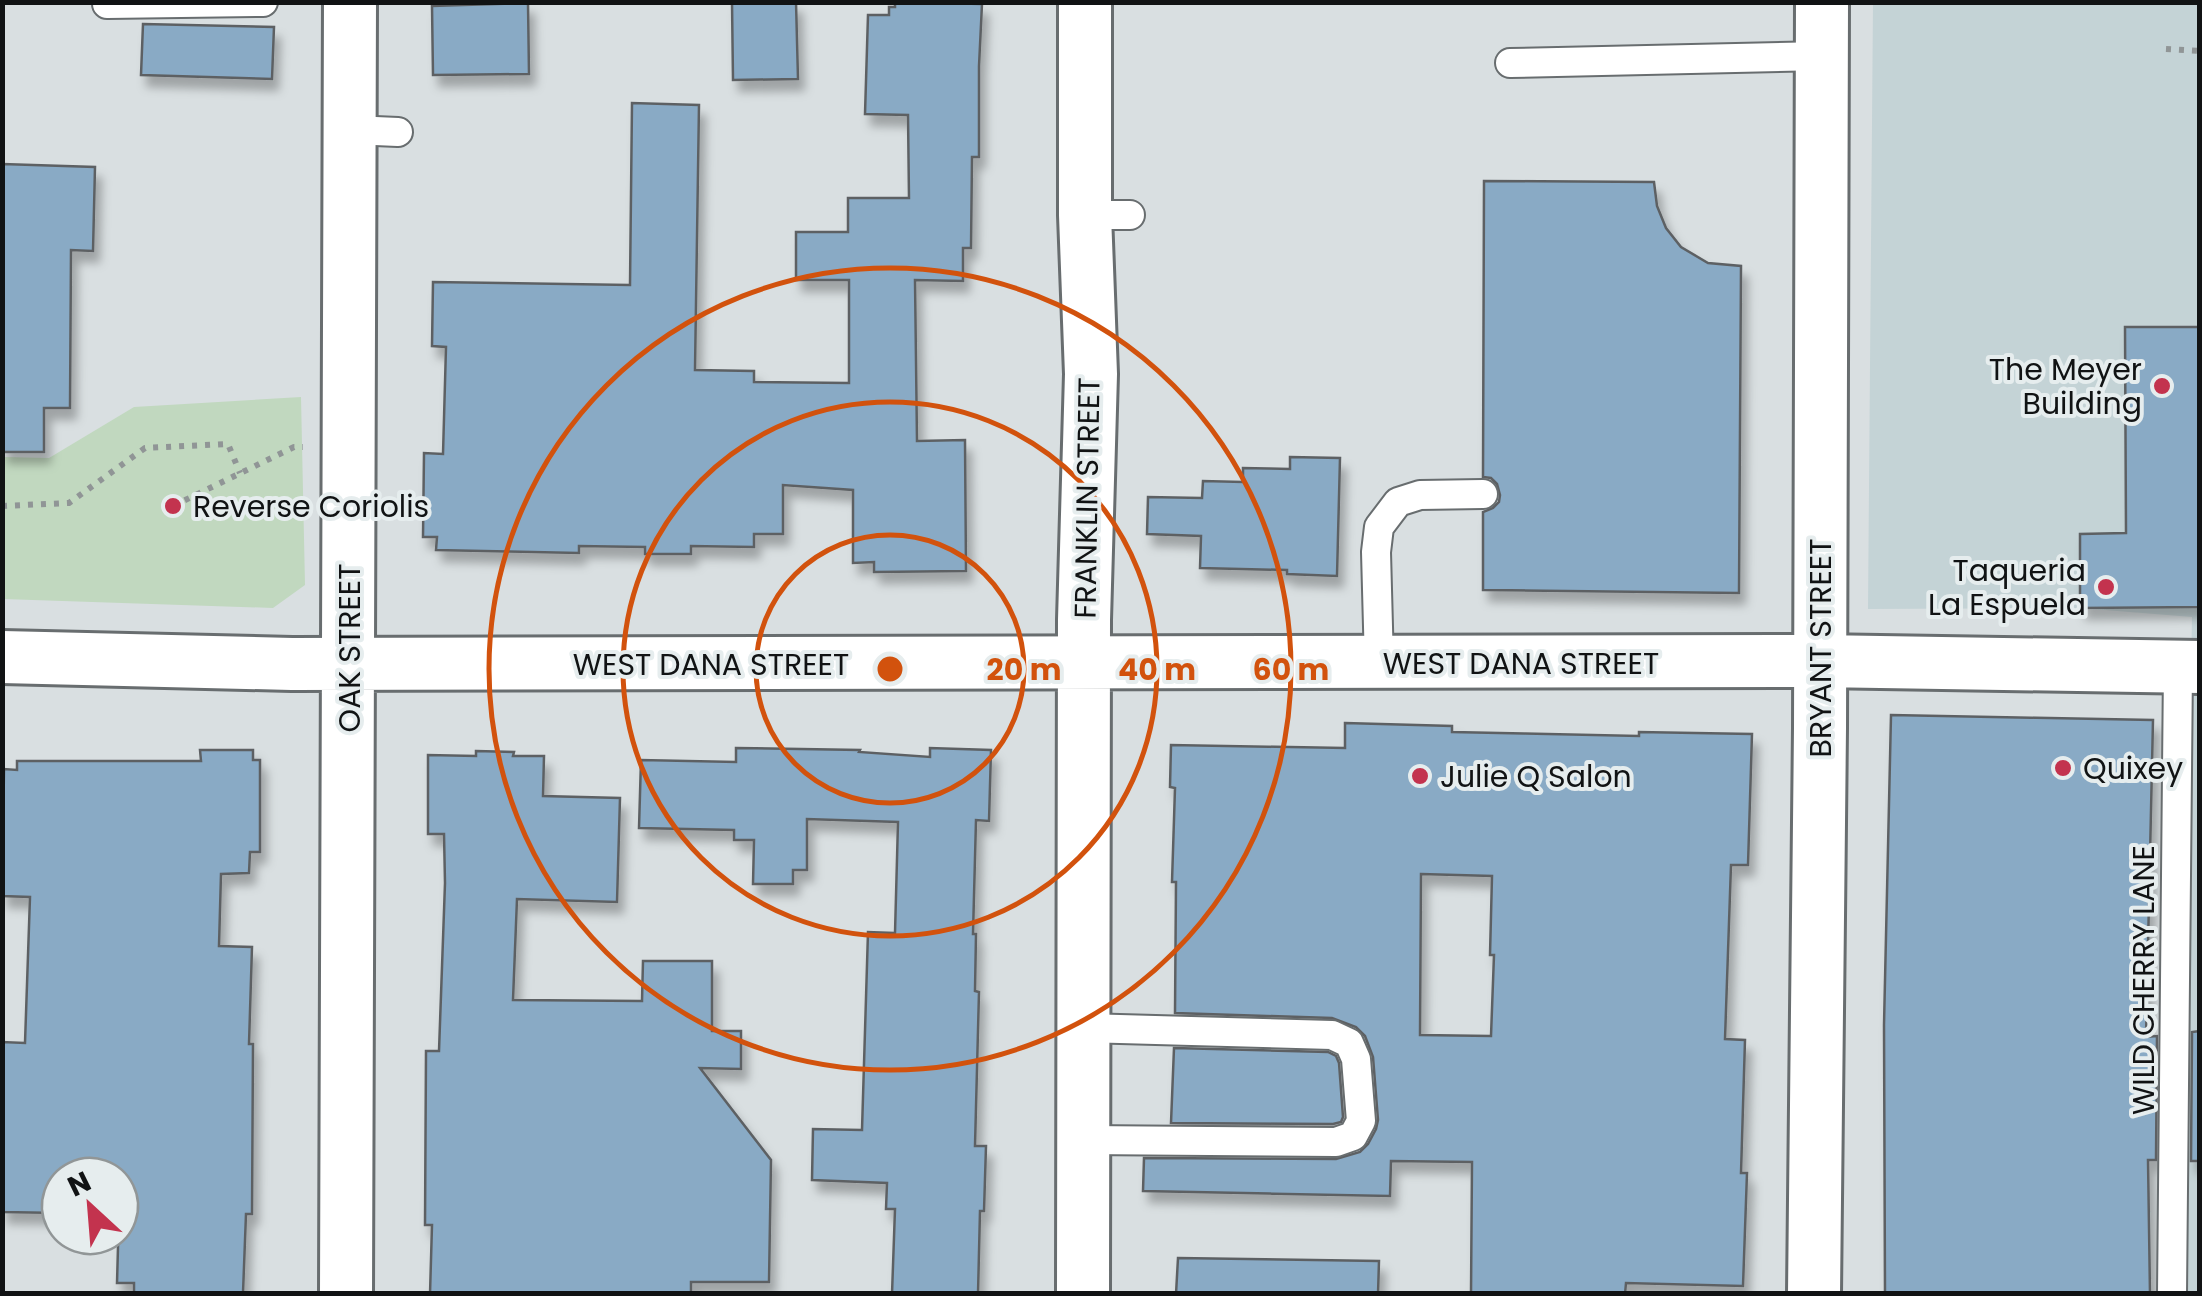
<svg xmlns="http://www.w3.org/2000/svg" width="2202" height="1296" viewBox="0 0 2202 1296" font-family="Poppins,sans-serif">
<style>
.built{fill:#c4d3d6}
.green{fill:#c1d8bf}
.building{fill:#89aac5;stroke:#5d6164;stroke-width:2.5;fill-rule:evenodd;filter:url(#shadow)}
.lines{fill:none;stroke-linecap:round;stroke-linejoin:round}
.lane-casing{stroke:#686d6f;stroke-width:32}
.street-casing{stroke:#686d6f;stroke-width:58}
.path{stroke:#909596;stroke-width:6;stroke-dasharray:5 8;stroke-linecap:butt}
.lane{stroke:#fff;stroke-width:28}
.street{stroke:#fff;stroke-width:52}
.ring{fill:none;stroke:#d2520d;stroke-width:5}
.poi-dot{fill:#c3334e;stroke:#e6edee;stroke-width:4}
.labels{text-anchor:middle;dominant-baseline:central;stroke-width:8;stroke-linejoin:round;paint-order:stroke}
.poi-label{font-size:30px;fill:#111314;stroke:#e6edee;text-anchor:start}
.street-label{font-size:30px;fill:#111314;stroke:#e6edee}
.centre{fill:#d2520d;stroke:#e6edee;stroke-width:5}
.ring-label{font-size:30px;text-anchor:middle;font-weight:bold;fill:#d2520d;stroke:#e6edee;stroke-width:8;stroke-linejoin:round;paint-order:stroke}
</style>
<defs>
<filter id="shadow"><feDropShadow dx="6" dy="11" stdDeviation="5" flood-color="#0004"/></filter>
</defs>
<rect width="100%" height="100%" fill="#d9dfe1"/>
<path class="built" d="M1873,3H2199V1293H2179L2192,617L2080,608L1868,609Z"/>
<path class="green" d="M301,397L305,585L273,608L3,599V457L49,458L134,407Z"/>
<path class="building" d="M732,2H796L798,79L733,80Z
M895,2L982,4L979,66V157H972L971,248H963V281L915,280L917,441L965,440L966,571L874,572V562L853,563V490L783,485V534H754V547L691,546V554H645V547L579,546V553L436,550L437,537H423L424,453L443,454L446,347L432,346L433,282L630,285L632,103L699,105L695,370L754,371V382L849,383V280H796V232H848V198H909L908,115L865,114L868,15H889V7H895Z
M528,3L529,74L433,75L432,6Z
M143,24L274,27L272,79L141,75Z
M2,164L95,167L93,251L71,250L70,408H44V452H2Z
M1484,181L1654,182L1657,206L1666,228L1681,247L1708,263L1741,266L1739,593L1483,590V512L1493,508L1499,502L1500,495L1497,484L1491,478L1483,477Z
M2125,327H2200V607L2080,608V534L2126,533Z
M1290,457L1340,458L1337,576L1287,574V570L1200,568L1201,536L1147,534L1148,497L1202,498L1203,481L1243,482V468L1290,469Z
M1891,715L2153,720L2146,1037L2157,1036L2156,1160H2148L2150,1294H1885L1884,1025Z
M1345,723L1452,726V732L1639,736V732L1752,734L1748,865H1731L1725,1039L1745,1040L1741,1173H1747L1743,1286L1626,1283L1625,1294H1471L1472,1162L1391,1161L1390,1196L1143,1191L1144,1158L1336,1159L1360,1152L1368,1144L1376,1129L1378,1120L1373,1057L1365,1036L1356,1027L1332,1018L1175,1013L1176,882H1172L1175,788L1170,787L1171,745L1345,748ZM1421,874L1492,876L1490,955H1494L1491,1036L1420,1035Z
M736,748L860,750L859,752L930,757V748L991,750L989,821L976,820L973,934H976L975,991L979,992L975,1146H986L984,1211H980L978,1294H892L895,1209H886L887,1183L812,1180L813,1129L862,1130L868,932L895,933L898,822L807,819V870H793V884H753L754,840H734V830L639,828L641,760L736,762Z
M200,750H253V760H260V852H250L249,873L221,874L219,946L252,947L249,1044H253L252,1214H246L243,1293L134,1294V1283H117L120,1176H60V1213L2,1212V1042L25,1043L30,897L2,896L4,769L17,770V761H201Z
M476,751L514,752L513,756H544L543,796L620,798L617,902L517,899L513,1000L642,1001L643,961H712V1031H741V1069L700,1068L771,1160L769,1282H691V1294H430L432,1225H425L426,1051H439L445,883L444,834H428V755L476,756Z
M2200,1031V1161H2191L2192,1032Z
M1174,1048L1328,1052L1336,1056L1339,1063L1343,1117L1341,1122L1333,1124L1171,1123Z
M1178,1258L1379,1261L1378,1294H1176Z"/>
<g class="lines">
<defs>
<path id="lane" d="M107,4L263,2
M1510,63L1823,56
M352,130L398,132
M1085,215H1130
M1379,664L1376,552L1379,527L1398,502L1420,495L1483,494
M1084,1140L1336,1142L1353,1136L1361,1121L1356,1059L1349,1043L1332,1035L1084,1028
M2172,1294L2178,667"/>
<path id="street" d="M2,657L292,664L1819,661L2200,667
M346,1294L350,2
M1083,1294L1084,620L1091,374L1085,215V2
M1814,1294L1820,728L1822,2"/>
</defs>
<use href="#lane" class="lane-casing"/>
<use href="#street" class="street-casing"/>
<path class="path" d="M2166,49L2200,51
M2,506L69,503L145,448L228,444L240,473
M173,506L294,447H303"/>
<use href="#lane" class="lane"/>
<use href="#street" class="street"/>
</g>
<g class="ring">
<circle cx="890" cy="669" r="134"/>
<circle cx="890" cy="669" r="267"/>
<circle cx="890" cy="669" r="401"/>
</g>
<g class="poi-dot">
<circle cx="2162" cy="386" r="10"/>
<circle cx="173" cy="506" r="10"/>
<circle cx="2106" cy="587" r="10"/>
<circle cx="2063" cy="768" r="10"/>
<circle cx="1420" cy="776" r="10"/>
</g>
<g class="labels">
<g class="poi-label">
<text x="2142" y="369" text-anchor="end">The Meyer<tspan x="2142" dy="34">Building</tspan></text>
<text x="193" y="506">Reverse Coriolis</text>
<text x="2086" y="570" text-anchor="end">Taqueria<tspan x="2086" dy="34">La Espuela</tspan></text>
<text x="2083" y="768">Quixey</text>
<text x="1440" y="776">Julie Q Salon</text>
</g>
<g class="street-label">
<text transform="translate(1087 498) rotate(-89)">FRANKLIN STREET</text>
<text transform="translate(349 648) rotate(-90)">OAK STREET</text>
<text transform="translate(1820 648) rotate(-90)">BRYANT STREET</text>
<text x="1521" y="663">WEST DANA STREET</text>
<text x="711" y="664">WEST DANA STREET</text>
<text transform="translate(2143 980) rotate(-90)">WILD CHERRY LANE</text>
</g>
</g>
<circle cx="890" cy="669" r="15" class="centre"/>
<g class="ring-label">
<text x="1024" y="680">20 m</text>
<text x="1157" y="680">40 m</text>
<text x="1291" y="680">60 m</text>
</g>
<rect width="2202" height="1296" fill="none" stroke="#111314" stroke-width="10"/>
<g transform="translate(90 1206) rotate(334)"><circle r="48" fill="#e6edee" stroke="#919697" stroke-width="2.5"/>
<path d="M0-8L18 38L0 25L-18 38Z" fill="#c3334e"/>
<text y="-15" font-size="28" font-weight="bold" text-anchor="middle" fill="#111314">N</text>
</g>
</svg>
